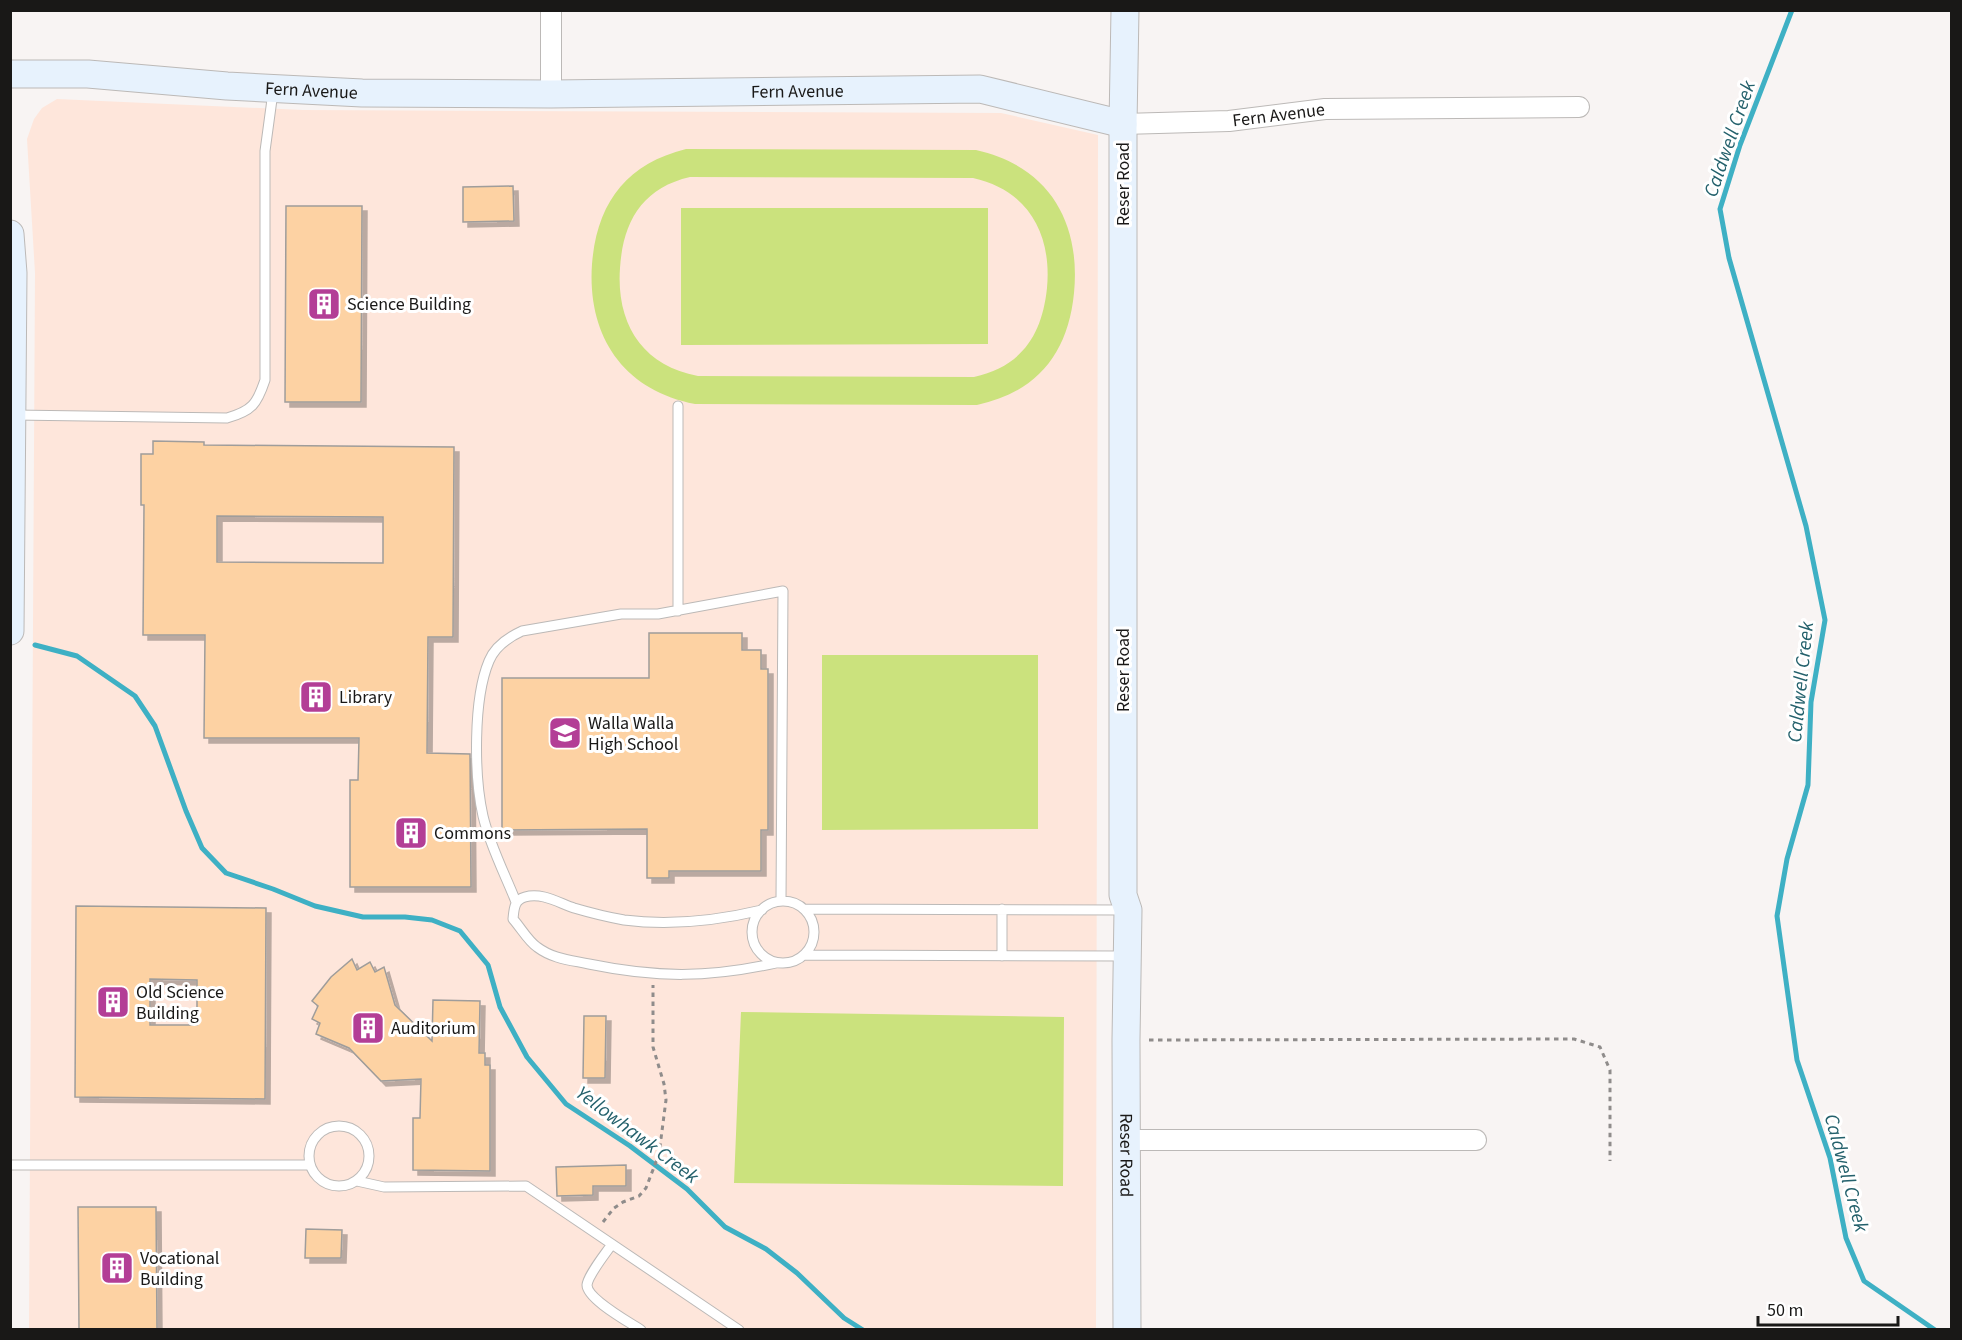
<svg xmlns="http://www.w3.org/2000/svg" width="1962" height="1340" viewBox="0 0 1962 1340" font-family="'Source Sans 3',sans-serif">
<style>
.education{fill:#fee6db}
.green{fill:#cbe27d;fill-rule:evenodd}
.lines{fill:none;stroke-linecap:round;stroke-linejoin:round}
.stream{stroke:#3eb0c4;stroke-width:5}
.building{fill:#fdd2a3;stroke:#9f9d9b;stroke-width:1.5;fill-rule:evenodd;filter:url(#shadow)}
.lane-casing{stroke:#bcb9b7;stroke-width:11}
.street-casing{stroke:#bcb9b7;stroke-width:22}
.secondary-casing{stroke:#bcb9b7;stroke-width:29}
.path{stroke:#8f8c8b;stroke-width:3;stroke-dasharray:4.5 4.5;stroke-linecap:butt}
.lane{stroke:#fff;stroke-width:9}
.street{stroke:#fff;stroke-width:20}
.secondary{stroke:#e7f2fd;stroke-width:27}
.labels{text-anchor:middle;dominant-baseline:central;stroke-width:6;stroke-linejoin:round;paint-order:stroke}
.street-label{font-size:18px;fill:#191817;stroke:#fff}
.poi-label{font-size:18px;fill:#191817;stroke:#fff;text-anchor:start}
.water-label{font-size:20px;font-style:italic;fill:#24616c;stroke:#fff}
</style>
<defs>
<filter id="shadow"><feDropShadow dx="5" dy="5" stdDeviation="0" flood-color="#0004"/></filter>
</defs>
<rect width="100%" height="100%" fill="#f8f4f3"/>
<path class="education" d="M57,99L303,110L1001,113L1098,135L1096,1329H29L35,273L27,139L34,119L42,108Z"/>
<path class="green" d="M686,149L976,150C1048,166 1081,221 1074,293C1068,354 1037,392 977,405L695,404C623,390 587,336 592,264C597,203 626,164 686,149ZM690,177L973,178C1028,190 1052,234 1047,288C1042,335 1022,366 974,377L698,376C642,366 616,323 620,268C623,222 642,188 690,177Z
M988,208V344L681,345V208Z
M822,655H1038V829L822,830Z
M741,1012L1064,1017L1063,1186L734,1183Z"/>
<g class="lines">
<path class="stream" d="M1792,10L1740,145L1720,209L1729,258L1806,526L1825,620L1811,702L1808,785L1787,859L1777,916L1797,1060L1830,1158L1846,1238L1864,1281L1935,1330
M35,645L77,656L135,696L155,726L186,811L202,848L226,873L273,889L315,906L363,917H405L432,920L460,931L488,965L500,1007L527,1057L566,1104L630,1146L687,1189L725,1227L766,1249L797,1273L844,1318L863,1330"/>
</g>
<path class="building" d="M513,186L514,221L463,222V187Z
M286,206H362L361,402H285Z
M153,441L204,442V445L454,447L453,637H428L427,753L470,754L471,887H350V780H358L359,738H204L205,635H143L144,505H141V454H153ZM217,516L383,517V563L217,562Z
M649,633H742V650H761V669H768V830H761V871H669V878H647V829L502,830V678H649Z
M76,906L266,908L265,1099L75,1097ZM150,979L197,980V1025H150Z
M352,959L357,970L370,962L375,972L384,967L395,1005L432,1041L433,1000L480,1001L479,1053H485V1065H490V1171L413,1170V1118H420L421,1079L381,1081L349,1048L316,1034L320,1023L312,1019L318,1006L312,1001L331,977Z
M584,1016H606L605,1078H583Z
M626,1165V1186H593V1195L557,1196L556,1167Z
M78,1207H156L157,1329H79Z
M306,1229L342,1230L341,1258H305Z"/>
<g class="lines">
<defs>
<path id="lane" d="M678,406V611
M14,415L227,418C252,411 257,404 265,380V151L273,92
M752 932a31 31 0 1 1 62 0a31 31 0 1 1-62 0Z
M516,902C505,874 490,846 483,816C474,776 473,699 489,661C495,646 509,637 522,631L621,614H658L783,591L781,901
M804,909L1126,910
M1002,909V956
M762,910C716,921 671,926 624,920C607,917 591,913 574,908C559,903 542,892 525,897C514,900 514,909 513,919C521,928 528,941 537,947C553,959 570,960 589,964C657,978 708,978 776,963
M804,955L1126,956
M309 1156a30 30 0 1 1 60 0a30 30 0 1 1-60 0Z
M10,1165H310
M357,1181L384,1187L526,1186L739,1330
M612,1244C606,1253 588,1275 587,1285C587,1299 629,1322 641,1330"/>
<g id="street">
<path d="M551,10V94"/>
<path id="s1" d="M1123,124L1229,121L1325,109L1579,107"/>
<path d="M1127,1140H1476"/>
</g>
<g id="secondary">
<path id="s2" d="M1125,10L1123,124V895L1128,910L1126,1040L1127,1330"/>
<path id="s3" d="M10,74H88L227,86L362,93L551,94L980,89L1123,124"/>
<path d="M10,234L13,273L10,631"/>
</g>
</defs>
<use href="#lane" class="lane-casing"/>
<use href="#street" class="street-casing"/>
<use href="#secondary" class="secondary-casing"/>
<path class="path" d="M1149,1040L1574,1039L1600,1047L1610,1070V1161
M603,1222L614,1208L623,1202L639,1196L646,1188L659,1154L666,1100L664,1084L653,1047V985"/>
<use href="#lane" class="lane"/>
<use href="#street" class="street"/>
<use href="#secondary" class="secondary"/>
</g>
<defs>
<symbol id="building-square" viewBox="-11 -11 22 22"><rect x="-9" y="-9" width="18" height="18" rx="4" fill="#b33e96" stroke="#fff"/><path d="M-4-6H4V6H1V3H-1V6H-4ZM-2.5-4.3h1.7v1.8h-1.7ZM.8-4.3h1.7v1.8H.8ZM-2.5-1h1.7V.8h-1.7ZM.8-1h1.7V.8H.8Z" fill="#fff"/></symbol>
<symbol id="school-square" viewBox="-11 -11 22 22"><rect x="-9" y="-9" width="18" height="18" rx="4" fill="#b33e96" stroke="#fff"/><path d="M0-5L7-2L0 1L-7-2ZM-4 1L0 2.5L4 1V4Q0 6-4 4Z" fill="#fff"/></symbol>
</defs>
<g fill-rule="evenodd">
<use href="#building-square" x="305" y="285" width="38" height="38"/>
<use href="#building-square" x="297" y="678" width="38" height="38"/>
<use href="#school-square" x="546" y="714" width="38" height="38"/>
<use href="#building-square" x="392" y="814" width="38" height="38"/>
<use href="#building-square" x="94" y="983" width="38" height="38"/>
<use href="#building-square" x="349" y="1009" width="38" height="38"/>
<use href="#building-square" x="98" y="1249" width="38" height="38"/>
</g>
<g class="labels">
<g class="street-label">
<text stroke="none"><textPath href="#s3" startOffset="302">Fern Avenue</textPath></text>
<text stroke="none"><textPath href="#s3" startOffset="788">Fern Avenue</textPath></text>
<text stroke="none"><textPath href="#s1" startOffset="156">Fern Avenue</textPath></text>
<text transform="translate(1123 184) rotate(-90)">Reser Road</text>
<text transform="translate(1123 670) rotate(-90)">Reser Road</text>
<text stroke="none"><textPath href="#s2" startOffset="1146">Reser Road</textPath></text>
</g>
<g class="poi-label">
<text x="347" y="304">Science Building</text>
<text x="339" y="697">Library</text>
<text x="588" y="723">Walla Walla<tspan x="588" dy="21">High School</tspan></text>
<text x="434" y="833">Commons</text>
<text x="136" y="992">Old Science<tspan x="136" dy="21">Building</tspan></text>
<text x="391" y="1028">Auditorium</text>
<text x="140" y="1258">Vocational<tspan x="140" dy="21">Building</tspan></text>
</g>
<g class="water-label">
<text transform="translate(1730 139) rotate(-71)">Caldwell Creek</text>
<text transform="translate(1801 682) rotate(-84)">Caldwell Creek</text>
<text transform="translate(637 1135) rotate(37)">Yellowhawk Creek</text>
<text transform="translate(1846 1173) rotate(75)">Caldwell Creek</text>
</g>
</g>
<rect width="1962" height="1340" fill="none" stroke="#191817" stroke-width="24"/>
<path d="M1758 1316v9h140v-9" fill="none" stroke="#191817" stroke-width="3"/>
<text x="1767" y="1316" font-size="18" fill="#191817" stroke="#ffffff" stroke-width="4.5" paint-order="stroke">50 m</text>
</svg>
